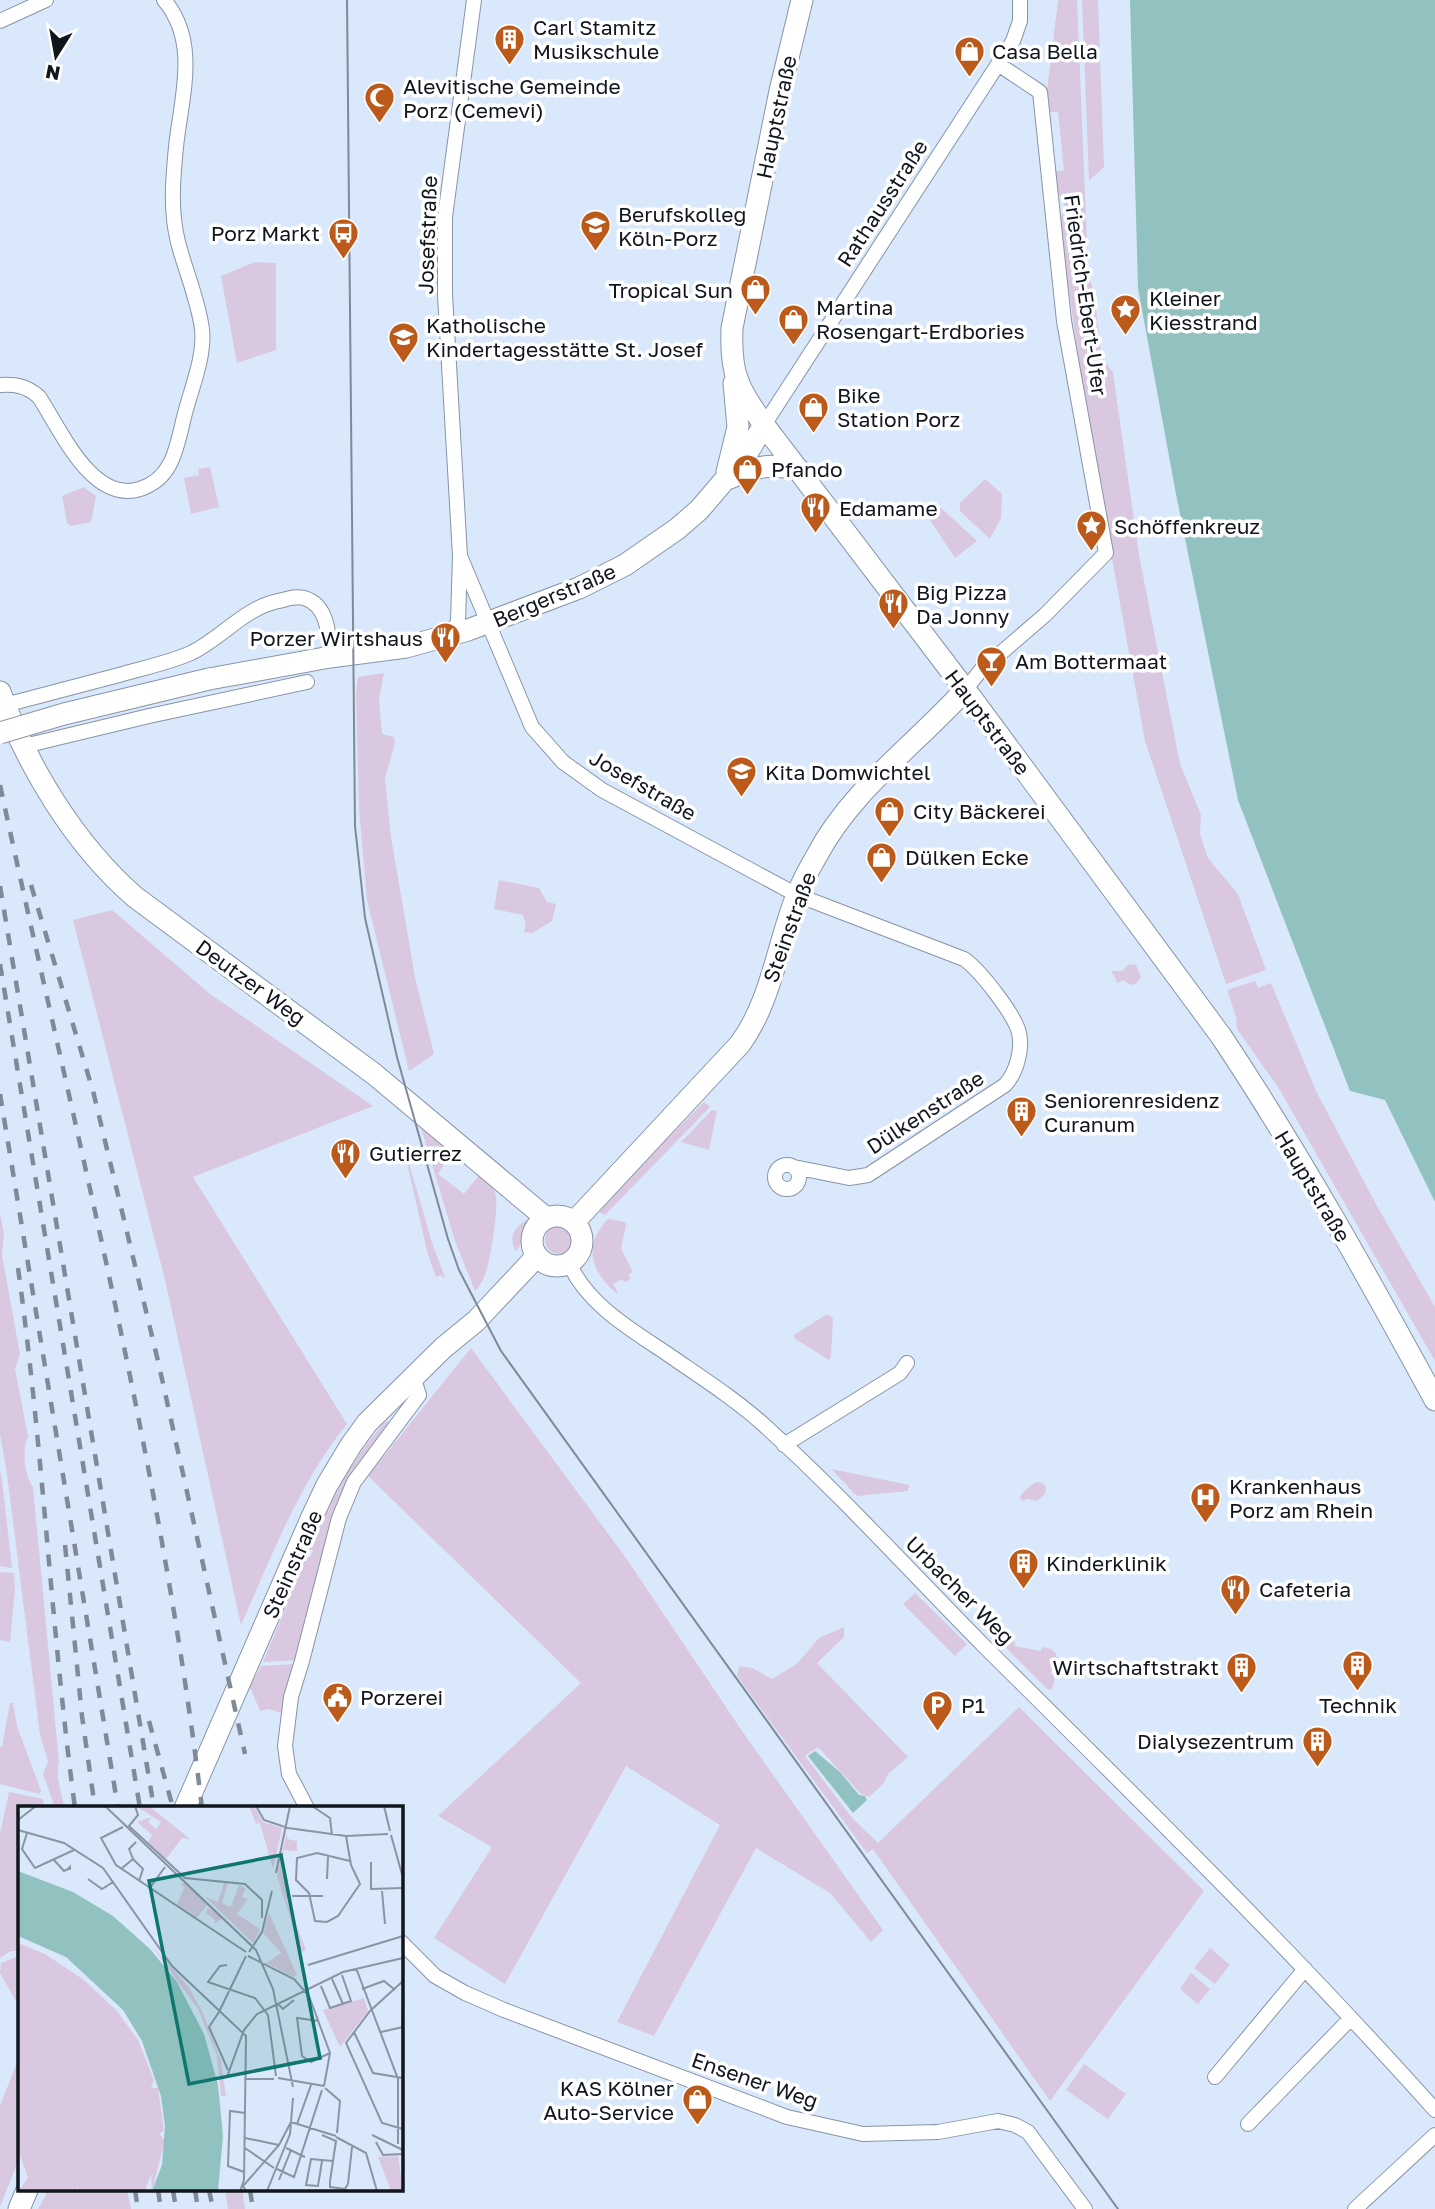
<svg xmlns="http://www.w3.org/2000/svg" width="1435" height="2209" viewBox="0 0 1435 2209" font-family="'Golos Text',sans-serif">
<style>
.green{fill:#d9c8e0}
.water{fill:#91c2c0}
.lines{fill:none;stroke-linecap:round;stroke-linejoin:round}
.street-casing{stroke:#8794a6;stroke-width:16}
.secondary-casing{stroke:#8794a6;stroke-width:23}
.street{stroke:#fff;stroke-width:14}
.secondary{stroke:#fff;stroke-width:21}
.tram{stroke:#7f8997;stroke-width:2}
.rail{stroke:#7f8997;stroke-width:4.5;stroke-dasharray:12 12;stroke-linecap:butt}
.secondary-bridge-casing{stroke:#8794a6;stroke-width:23;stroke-linecap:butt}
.secondary-bridge{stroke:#fff;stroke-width:21}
.labels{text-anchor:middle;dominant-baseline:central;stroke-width:7;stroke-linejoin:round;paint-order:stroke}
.poi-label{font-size:21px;fill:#11161d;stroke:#fff;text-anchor:start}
.street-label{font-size:21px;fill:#11161d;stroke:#fff}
.inset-road{fill:none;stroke:#8a94a3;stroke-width:2}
.view{fill:#0f766e;fill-opacity:0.15;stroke:#0f766e;stroke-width:3.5}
.inset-edge{fill:none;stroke:#11161d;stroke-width:3.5}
</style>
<rect width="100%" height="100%" fill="#dae8fc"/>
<path class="green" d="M1058,0H1077L1087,242L1085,243L1054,185L1053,172L1064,170L1058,112H1048L1047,91Z
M1082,0H1098L1104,167L1089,181Z
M1063,211L1094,291L1101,355L1113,373L1139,555L1180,764L1201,815L1200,833L1204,847L1208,858L1238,894L1266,970L1226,984L1145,741L1088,426L1067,277L1063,275L1059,223Z
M255,262L276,263V350L237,363L221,276Z
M210,467L219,507L191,514L184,478L199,475L198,469Z
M985,479L1002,494L1001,518L990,539L960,511V503Z
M84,487L96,496L91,522L71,526L67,523L62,496Z
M939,506L977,541L955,558L928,517Z
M384,673L379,699L382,734L394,737L395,743L385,778L391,837L415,977L434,1054L409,1071L367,900L359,808L356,694L358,677Z
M499,880L539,888L547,902L556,904L552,921L532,933L524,932L526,924L523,915L494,909Z
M112,910L210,994L373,1106L193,1177L347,1424C299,1483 272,1556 241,1625L165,1280L73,920Z
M1129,964L1136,965L1141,977L1137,983L1131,985L1123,980L1118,983L1111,971H1122Z
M1255,981L1258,988L1271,983L1317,1093L1377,1206L1435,1307V1361L1278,1087L1237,1029L1236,1017L1227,990Z
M704,1102L710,1107L605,1215L599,1212L661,1140L667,1139Z
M712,1110L717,1111L709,1150L681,1142Z
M420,1124L453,1151L438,1174L464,1194L479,1175C486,1180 494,1186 496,1196C498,1209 491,1258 486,1272C484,1280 480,1285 475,1291L455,1241Z
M401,1136L433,1246L445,1277L443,1278L441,1275L436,1277L427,1251Z
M0,1213L4,1234L2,1255L20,1354L15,1369L28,1436C22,1450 24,1474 33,1487L59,1762C55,1779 62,1791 64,1808H55L43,1774L48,1762L40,1735L7,1474L0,1434Z
M529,1219V1233L516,1251C507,1236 516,1225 529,1219Z
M608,1219L625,1222L626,1225L621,1249L633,1272L628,1275L631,1279L625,1282L622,1279L613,1284L618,1292L616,1293C590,1270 583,1246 608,1219Z
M545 1240a14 14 0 1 1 28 0a14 14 0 1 1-28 0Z
M827,1314L833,1318L831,1356L829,1360L794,1338V1335Z
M471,1348L626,1558L742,1731L883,1930L871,1942L830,1893L756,1848L654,2036L617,2022L720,1825L626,1766L505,1984L434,1938L492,1847L438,1816L581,1683L368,1476Z
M386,1421L391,1424L369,1452L298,1660L263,1662L307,1557H310L313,1551L311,1549C333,1499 348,1463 386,1421Z
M831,1469L909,1485L908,1491L857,1496Z
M0,1470L2,1480L12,1568L0,1566Z
M1036,1482L1043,1483L1046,1487L1045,1494L1037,1501L1027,1499L1022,1501L1020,1497C1024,1490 1029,1486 1036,1482Z
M0,1572L14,1573L15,1589L10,1642L0,1640Z
M915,1593L967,1644L955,1656L903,1604Z
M844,1627V1637L817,1663L908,1757L888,1774L883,1784L869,1797L860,1793L818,1747L805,1756L852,1818L878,1843L1019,1707L1204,1891L1050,2101L873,1849L867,1853L737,1676L739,1666L752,1668L772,1679L797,1664L819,1638Z
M996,1638L1015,1642V1646L1041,1651L1042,1647C1054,1649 1058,1652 1057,1664H1053L1051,1674L1055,1675L1053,1687L1050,1690L1046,1688Z
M296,1664L281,1713L269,1709L260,1711L250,1687L261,1666Z
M10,1703H13L17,1726L41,1791L39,1794L0,1784V1747H2Z
M9,1792L43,1799L44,1808H19V1951H11L0,1958V1834Z
M1210,1948L1230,1965L1215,1984L1194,1968Z
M19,1956V2007L0,1973L1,1963Z
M1191,1973L1210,1989L1198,2004L1180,1989Z
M19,2057V2159L0,2207V2106Z
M1084,2064L1126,2094L1108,2119L1066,2090Z
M44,2190H127L131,2209H38L46,2195Z
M225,2190H242L245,2209H228Z"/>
<path class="water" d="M1130,0H1435V1202L1385,1100L1350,1091L1238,800L1176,494L1138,288Z
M815,1751L840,1772L859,1795L865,1796L867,1800L853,1813L808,1756Z"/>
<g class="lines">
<defs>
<path id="street" d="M0,21L46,0
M0,385C16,384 27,386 39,397C61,430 92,504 140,489C173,479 177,446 184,417C191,389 205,357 202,329C198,299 185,270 178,242C170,211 173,178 176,147C181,98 200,42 164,0
M764,425L1013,41L1020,21V0
M460,556L532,727L563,762L602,790L797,895L964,959C980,970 1015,1015 1019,1033C1023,1050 1016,1073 1005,1085L868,1175L849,1178L794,1167
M450,635L458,622L460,556L445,295V217L474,0
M965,690L981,670L1045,615L1106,553L1064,321L1040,92L998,64
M5,705C43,695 81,685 119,675C143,668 168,663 191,653C224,637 245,606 283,600C290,598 297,596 304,598C329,605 329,637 330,657
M24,746L149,716L307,682
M775 1177a12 12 0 1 1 24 0a12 12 0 1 1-24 0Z
M569,1263C587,1304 630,1329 666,1353C699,1376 734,1398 764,1425C841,1495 911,1572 984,1646C1137,1798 1291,1949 1435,2110
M784,1445L884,1383L900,1373L907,1363
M307,1808L289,1774L285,1746L291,1697L302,1661L339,1518L354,1482L419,1395L413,1376
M401,1942L435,1976L465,1993L504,2010L787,2117L863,2134L938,2132L998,2121L1015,2125L1028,2132L1085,2209
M1215,2077L1305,1969
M1248,2124L1351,2018
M1355,2209L1435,2135"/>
<path id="secondary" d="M802,0L780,91L732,328C730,375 738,387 764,425L973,700L1221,1036C1299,1153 1368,1277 1435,1400
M727,472L738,427L734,383
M730,478C757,466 770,463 799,470
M209,679L330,657L406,647L468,630L579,588L625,565L677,529L699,510L746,455L764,425
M0,692C28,767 74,844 135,897L374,1074L546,1218
M532 1241a25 25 0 1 1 50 0a25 25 0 1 1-50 0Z
M574,1222L740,1044C772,1000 777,945 797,895C802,882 809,869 816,857C851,790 915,745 965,690
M185,1808L311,1519L327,1485L351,1445L367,1423L443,1348L476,1321L537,1256
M19,2209L27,2190"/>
</defs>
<use href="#street" class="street-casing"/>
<use href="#secondary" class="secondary-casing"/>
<use href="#street" class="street"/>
<use href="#secondary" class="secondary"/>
<path class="tram" d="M347,0L355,826L365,918L397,1057L448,1239L459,1270L501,1351L1118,2209"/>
<path class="rail" d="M0,785C73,1125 161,1463 202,1808
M31,885L93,1091L158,1361L245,1754
M0,886L154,1808
M0,964L140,1808
M0,1094L118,1808
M18,1268C43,1448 51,1629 75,1808
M65,1545L82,1716L95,1808
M149,1721L173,1808
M135,2190L138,2209
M158,2190L161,2209
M173,2190L176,2209
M195,2190L198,2209
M209,2190L213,2209
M250,2190L253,2209"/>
<defs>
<path id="secondary-bridge" d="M0,733L64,714L209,679"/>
</defs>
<use href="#secondary-bridge" class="secondary-bridge-casing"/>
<use href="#secondary-bridge" class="secondary-bridge"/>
</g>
<defs>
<symbol id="building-pin" viewBox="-11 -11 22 30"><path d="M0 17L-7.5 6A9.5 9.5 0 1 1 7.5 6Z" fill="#bb5a1a" stroke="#fff"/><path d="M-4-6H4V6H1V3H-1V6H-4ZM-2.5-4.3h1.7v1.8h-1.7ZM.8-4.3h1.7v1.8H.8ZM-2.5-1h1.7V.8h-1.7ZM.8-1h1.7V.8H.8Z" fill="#fff"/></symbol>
<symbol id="shop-pin" viewBox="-11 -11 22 30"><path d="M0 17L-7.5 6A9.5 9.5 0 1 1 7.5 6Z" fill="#bb5a1a" stroke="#fff"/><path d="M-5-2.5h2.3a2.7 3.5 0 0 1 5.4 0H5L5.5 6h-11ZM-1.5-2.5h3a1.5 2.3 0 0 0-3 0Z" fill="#fff"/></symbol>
<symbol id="mosque-pin" viewBox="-11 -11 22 30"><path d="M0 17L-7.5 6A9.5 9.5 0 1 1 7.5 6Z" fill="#bb5a1a" stroke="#fff"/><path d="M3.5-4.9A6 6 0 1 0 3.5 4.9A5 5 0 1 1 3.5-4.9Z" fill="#fff"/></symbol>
<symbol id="school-pin" viewBox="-11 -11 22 30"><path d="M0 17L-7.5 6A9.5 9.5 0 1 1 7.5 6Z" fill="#bb5a1a" stroke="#fff"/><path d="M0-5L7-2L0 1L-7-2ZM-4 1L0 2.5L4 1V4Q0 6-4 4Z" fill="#fff"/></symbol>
<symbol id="bus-pin" viewBox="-11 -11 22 30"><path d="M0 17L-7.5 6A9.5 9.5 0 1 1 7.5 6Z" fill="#bb5a1a" stroke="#fff"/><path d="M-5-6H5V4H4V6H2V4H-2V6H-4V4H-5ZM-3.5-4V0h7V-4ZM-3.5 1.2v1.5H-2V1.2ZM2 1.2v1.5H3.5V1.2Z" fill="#fff"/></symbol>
<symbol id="sight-pin" viewBox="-11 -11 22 30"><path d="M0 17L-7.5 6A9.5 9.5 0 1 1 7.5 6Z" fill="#bb5a1a" stroke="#fff"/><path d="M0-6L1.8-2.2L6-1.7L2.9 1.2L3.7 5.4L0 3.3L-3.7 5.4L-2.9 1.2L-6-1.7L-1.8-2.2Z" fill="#fff"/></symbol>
<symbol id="restaurant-pin" viewBox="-11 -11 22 30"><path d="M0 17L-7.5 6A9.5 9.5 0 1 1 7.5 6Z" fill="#bb5a1a" stroke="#fff"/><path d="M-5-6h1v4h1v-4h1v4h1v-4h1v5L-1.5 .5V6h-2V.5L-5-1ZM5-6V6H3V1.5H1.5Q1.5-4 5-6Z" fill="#fff"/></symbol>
<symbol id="bar-pin" viewBox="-11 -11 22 30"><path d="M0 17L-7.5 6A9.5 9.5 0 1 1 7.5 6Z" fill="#bb5a1a" stroke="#fff"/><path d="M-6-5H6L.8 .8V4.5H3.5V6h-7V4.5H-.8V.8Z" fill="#fff"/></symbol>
<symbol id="hospital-pin" viewBox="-11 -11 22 30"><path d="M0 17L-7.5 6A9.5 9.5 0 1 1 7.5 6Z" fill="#bb5a1a" stroke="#fff"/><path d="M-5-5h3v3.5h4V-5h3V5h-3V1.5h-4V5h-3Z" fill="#fff"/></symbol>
<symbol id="civic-pin" viewBox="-11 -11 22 30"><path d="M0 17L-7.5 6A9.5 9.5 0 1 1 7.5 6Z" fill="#bb5a1a" stroke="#fff"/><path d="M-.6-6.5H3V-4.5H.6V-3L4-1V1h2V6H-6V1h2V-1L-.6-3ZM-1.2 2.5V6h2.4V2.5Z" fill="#fff"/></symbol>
<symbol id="parking-pin" viewBox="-11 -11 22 30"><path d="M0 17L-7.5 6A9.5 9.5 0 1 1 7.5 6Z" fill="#bb5a1a" stroke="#fff"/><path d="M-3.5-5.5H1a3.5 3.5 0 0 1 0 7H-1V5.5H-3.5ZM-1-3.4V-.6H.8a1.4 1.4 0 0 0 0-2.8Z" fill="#fff"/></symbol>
</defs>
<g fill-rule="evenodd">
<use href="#building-pin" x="492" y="22" width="35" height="47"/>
<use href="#shop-pin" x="952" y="34" width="35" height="47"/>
<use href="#mosque-pin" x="362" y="80" width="35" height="47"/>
<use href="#school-pin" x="578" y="208" width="35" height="47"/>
<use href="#bus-pin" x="326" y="216" width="35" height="47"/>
<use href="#shop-pin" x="738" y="272" width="35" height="47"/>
<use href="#sight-pin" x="1108" y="292" width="35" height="47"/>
<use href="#shop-pin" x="776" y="302" width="35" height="47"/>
<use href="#school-pin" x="386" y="320" width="35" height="47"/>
<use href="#shop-pin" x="796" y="390" width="35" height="47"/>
<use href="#shop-pin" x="730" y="452" width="35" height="47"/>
<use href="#restaurant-pin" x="798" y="490" width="35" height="47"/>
<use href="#sight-pin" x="1074" y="508" width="35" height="47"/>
<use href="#restaurant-pin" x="876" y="586" width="35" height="47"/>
<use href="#restaurant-pin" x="428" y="620" width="35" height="47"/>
<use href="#bar-pin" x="974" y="644" width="35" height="47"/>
<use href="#school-pin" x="724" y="754" width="35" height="47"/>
<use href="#shop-pin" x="872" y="794" width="35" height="47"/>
<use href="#shop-pin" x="864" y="840" width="35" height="47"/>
<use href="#building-pin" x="1004" y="1094" width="35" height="47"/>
<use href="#restaurant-pin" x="328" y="1136" width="35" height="47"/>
<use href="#hospital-pin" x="1188" y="1480" width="35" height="47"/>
<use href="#building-pin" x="1006" y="1546" width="35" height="47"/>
<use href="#restaurant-pin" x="1218" y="1572" width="35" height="47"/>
<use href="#building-pin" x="1340" y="1648" width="35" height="47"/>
<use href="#building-pin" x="1224" y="1650" width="35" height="47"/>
<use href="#civic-pin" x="320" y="1680" width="35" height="47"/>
<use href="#parking-pin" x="920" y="1688" width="35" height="47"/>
<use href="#building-pin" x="1300" y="1724" width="35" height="47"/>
<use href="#shop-pin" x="680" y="2082" width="35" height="47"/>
</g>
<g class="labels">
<g class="poi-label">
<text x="533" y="27">Carl Stamitz<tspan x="533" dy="24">Musikschule</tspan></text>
<text x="992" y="51">Casa Bella</text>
<text x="403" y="86">Alevitische Gemeinde<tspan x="403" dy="24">Porz (Cemevi)</tspan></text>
<text x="618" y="214">Berufskolleg<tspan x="618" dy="24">Köln-Porz</tspan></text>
<text x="320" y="233" text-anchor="end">Porz Markt</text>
<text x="733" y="290" text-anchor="end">Tropical Sun</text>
<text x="1149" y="298">Kleiner<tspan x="1149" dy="24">Kiesstrand</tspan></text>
<text x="816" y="307">Martina<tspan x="816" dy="24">Rosengart-Erdbories</tspan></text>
<text x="426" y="325">Katholische<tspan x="426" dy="24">Kindertagesstätte St. Josef</tspan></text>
<text x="837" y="395">Bike<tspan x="837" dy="24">Station Porz</tspan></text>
<text x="771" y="469">Pfando</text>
<text x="839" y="508">Edamame</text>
<text x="1114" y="526">Schöffenkreuz</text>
<text x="916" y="592">Big Pizza<tspan x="916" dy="24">Da Jonny</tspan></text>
<text x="423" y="638" text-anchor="end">Porzer Wirtshaus</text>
<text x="1015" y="661">Am Bottermaat</text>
<text x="765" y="772">Kita Domwichtel</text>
<text x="913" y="811">City Bäckerei</text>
<text x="905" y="857">Dülken Ecke</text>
<text x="1044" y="1100">Seniorenresidenz<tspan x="1044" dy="24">Curanum</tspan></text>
<text x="369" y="1153">Gutierrez</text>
<text x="1229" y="1486">Krankenhaus<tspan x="1229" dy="24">Porz am Rhein</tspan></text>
<text x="1046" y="1563">Kinderklinik</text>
<text x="1259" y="1589">Cafeteria</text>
<text x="1219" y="1667" text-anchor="end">Wirtschaftstrakt</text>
<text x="360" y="1697">Porzerei</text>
<text x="961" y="1705">P1</text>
<text x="1358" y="1705" text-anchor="middle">Technik</text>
<text x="1294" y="1741" text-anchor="end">Dialysezentrum</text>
<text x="674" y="2088" text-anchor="end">KAS Kölner<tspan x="674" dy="24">Auto-Service</tspan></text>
</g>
<g class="street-label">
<text transform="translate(776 117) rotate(-78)">Hauptstraße</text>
<text transform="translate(882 203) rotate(-57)">Rathausstraße</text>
<text transform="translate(427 235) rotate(-88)">Josefstraße</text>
<text transform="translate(1086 295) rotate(82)">Friedrich-Ebert-Ufer</text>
<text transform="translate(554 595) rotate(-23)">Bergerstraße</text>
<text transform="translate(988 722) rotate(53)">Hauptstraße</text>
<text transform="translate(643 785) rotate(30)">Josefstraße</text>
<text transform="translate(789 927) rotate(-70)">Steinstraße</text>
<text transform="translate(251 982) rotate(36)">Deutzer Weg</text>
<text transform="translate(925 1112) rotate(-33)">Dülkenstraße</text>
<text transform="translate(1313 1186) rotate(59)">Hauptstraße</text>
<text transform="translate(292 1564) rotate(-66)">Steinstraße</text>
<text transform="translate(960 1590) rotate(45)">Urbacher Weg</text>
<text transform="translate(755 2080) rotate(19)">Ensener Weg</text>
</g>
</g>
<g transform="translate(18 1806)">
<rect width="385" height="385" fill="#dae8fc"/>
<path d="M118,0H131L172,33L164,32L148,53L130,36L134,29L119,16L134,11L130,16L138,23L143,16ZM231,0H236L245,16L264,22L255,63L242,17L238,18ZM269,26V33L279,35V45L266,44L263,66L269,72L271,96L267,91L288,144L283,146L259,70ZM163,77L168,78L205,112L196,118L197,114L188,107L190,102L197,105L189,99L178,113L158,100L166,82ZM206,77H210L204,97L213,101L221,79L228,82L224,91L230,93L219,108L242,123L235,137L187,91L200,96ZM251,107L279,169L276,171L248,157L263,147L245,127ZM0,137L27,148L66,174L99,205L120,234L136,274L133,282H140L146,324L141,328L147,334L134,385L133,368L127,385H60V378L59,385H0L10,372L0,343ZM133,139L170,180L184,205L203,255L208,290H203L199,249L180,203ZM346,192L350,205L322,241L305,204ZM380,350L385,385H373L360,351Z" fill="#d9c8e0"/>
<path d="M0,65L55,86L95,110L132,143L159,176L186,228L200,279L205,330L200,385H134L144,359L147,320L143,290L124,235L105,204L48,151L0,130Z" fill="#91c2c0"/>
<path class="inset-road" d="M87,0L238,144L255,183L275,281M117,0L120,9L111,20L167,72L227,78L244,94V112M238,0L246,14L270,22L328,30L370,28M294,0L312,12L314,29M366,0L372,25M0,14L18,0M105,21L83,32L98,59L228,146M0,24L46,37L85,62L154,160L228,230L226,374L222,385M9,27L4,43L17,62L56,44M373,29L385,72M328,30L333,59L342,78L320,110L309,116L297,115L291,87L278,74L279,52L299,47L332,55M115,53L125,63L121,75M36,54L46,65L50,63H52V61L49,64M353,56V83L385,82M103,63L115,53L111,43L118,36M258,67L272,0M70,73L84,83L95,76M309,73L310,51M131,83L147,61M364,85L367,118M274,90H305M231,146L244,126L254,85M230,150L276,173L291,190L312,247L306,280M209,159L202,160L190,176L237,192L250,209M290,159L385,130M338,162L380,273V338M314,173L325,198M385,175L352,205L328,237L364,317L385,323M303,180L312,202L333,195L324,169M344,183L366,175L377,184M260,198L265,203L276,194M201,206L191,221L210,264M201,206L228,150M250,209L258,270M301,215L279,212L284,250L293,256L312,247M384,221L385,200M336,226L355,267L385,272M363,226L385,221M209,271L226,224L239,208L325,166L385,152M260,272L306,280M228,273H256M307,282L322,295L319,327M279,318L293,279M304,329L318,335L312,375M354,329L385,344M318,331L348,347L359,385M227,332L261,339L273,316L318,330M358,336L365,349L385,348M227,342L256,362M268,342L287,351M304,355L300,380L288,379L293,353L315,355M259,363L276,371L304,284M226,366L210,360L212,305L227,307M261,374L273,344M312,375V381L327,383L330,378M330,378L334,341M228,385L225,380L261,339M249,385L272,328L275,292"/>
<path class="view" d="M263,49L302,252L171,278L131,75Z"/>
<rect width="385" height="385" class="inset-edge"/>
</g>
<g transform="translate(56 56) rotate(191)" stroke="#ffffff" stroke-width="5" paint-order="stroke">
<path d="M0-5L12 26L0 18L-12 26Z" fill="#11161d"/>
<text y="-10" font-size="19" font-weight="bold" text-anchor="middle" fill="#11161d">N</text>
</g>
</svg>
